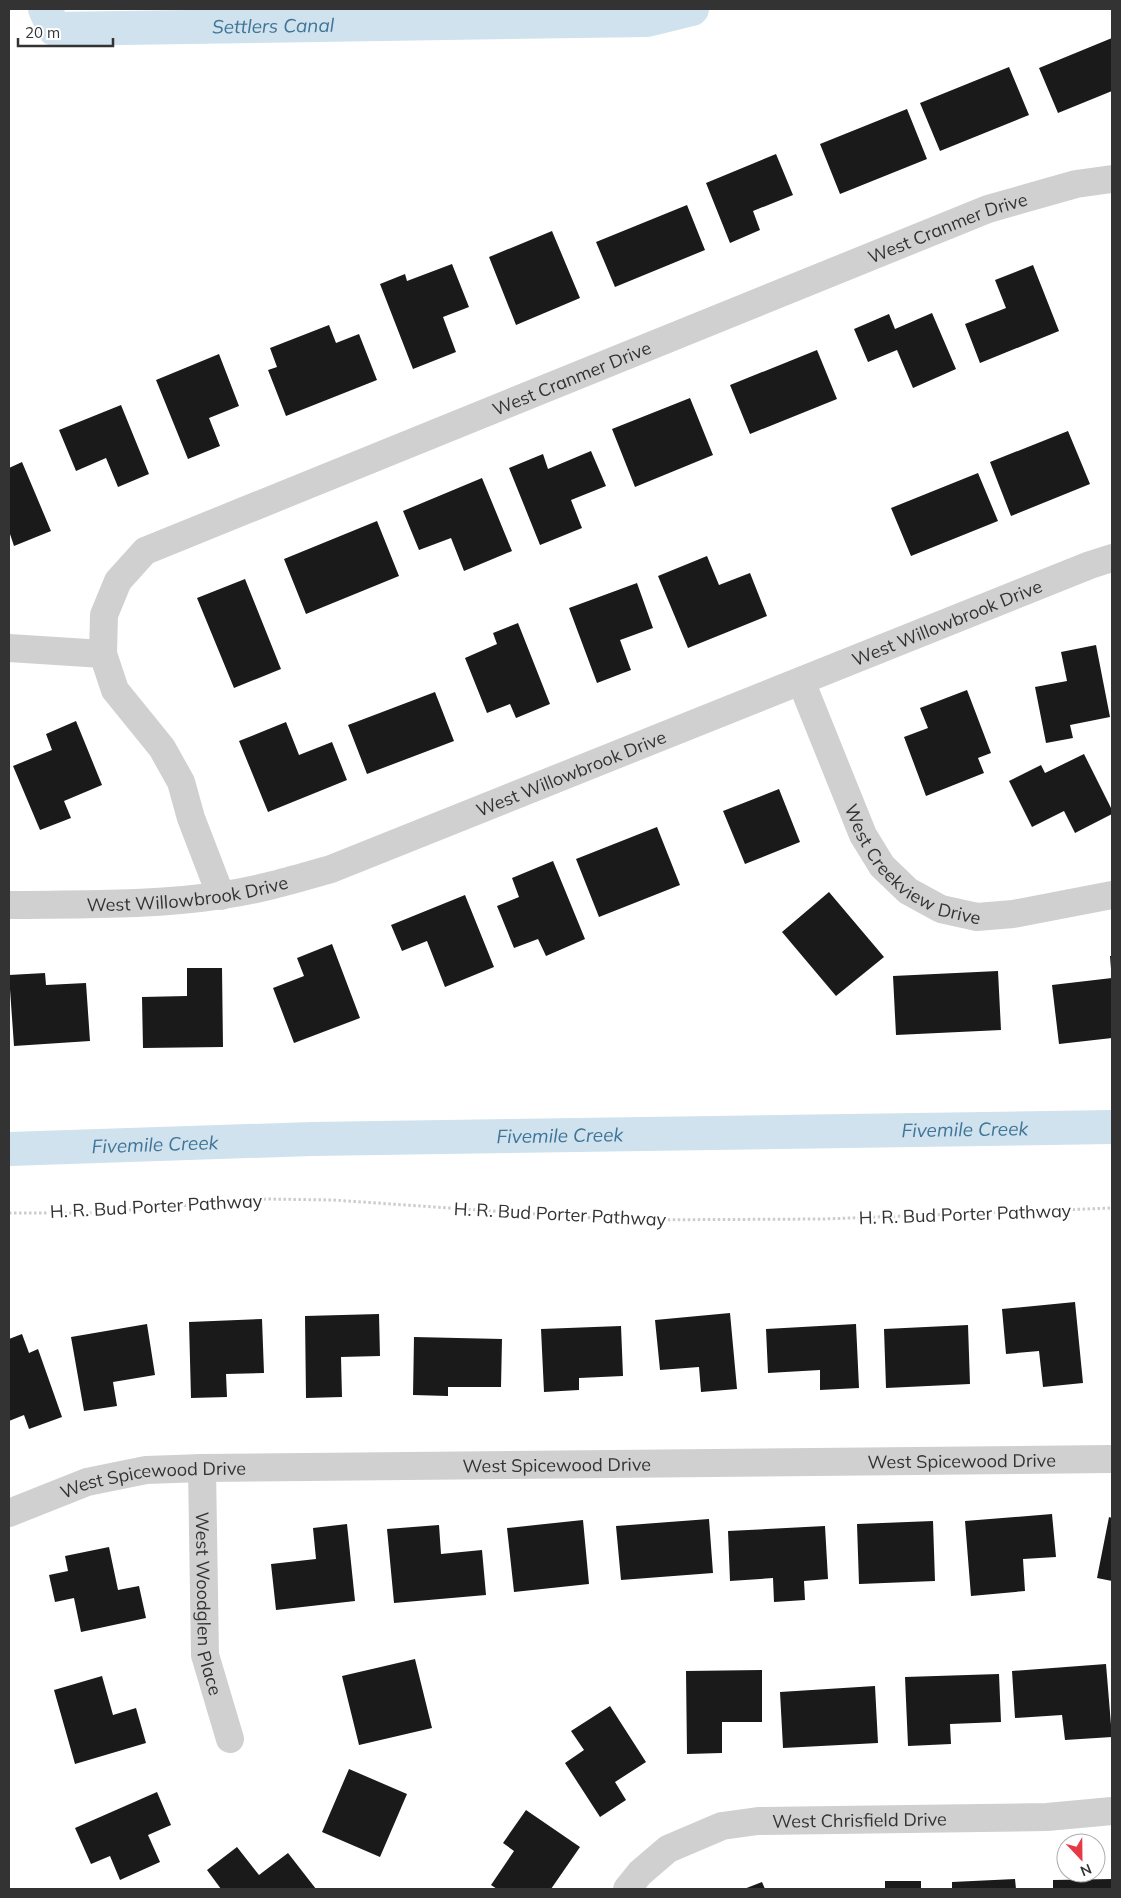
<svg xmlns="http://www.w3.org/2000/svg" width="1121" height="1898" viewBox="0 0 1121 1898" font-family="Mulish,sans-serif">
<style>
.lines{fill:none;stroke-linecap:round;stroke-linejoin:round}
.canal{stroke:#cfe2ee;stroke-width:34}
.building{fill:#1a1a1a}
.path{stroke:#cdcdcd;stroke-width:3;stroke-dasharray:2.5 2.5;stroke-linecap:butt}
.minor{stroke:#d0d0d0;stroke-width:28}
.labels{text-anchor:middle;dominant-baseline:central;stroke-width:5;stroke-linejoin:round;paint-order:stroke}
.street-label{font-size:18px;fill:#333;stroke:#fff}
.water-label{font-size:19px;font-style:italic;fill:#3f7597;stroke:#fff}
</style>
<rect width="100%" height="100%" fill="#fff"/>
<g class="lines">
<g class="canal">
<path id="s1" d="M45,9L54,29L647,20L692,9"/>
<path id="s2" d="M9,1149L312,1139L1112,1127"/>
</g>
</g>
<path class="building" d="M1112,38V91L1058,113L1039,68Z
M1009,67L1029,115L940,151L920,103Z
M907,109L927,159L840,194L820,144Z
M776,154L793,195L753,211L760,230L730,243L706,183Z
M687,205L705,250L615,287L596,242Z
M552,231L580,298L516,325L489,257Z
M452,264L469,307L443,317L456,352L413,369L380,284L405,274L407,281Z
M1033,265L1059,331L980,363L965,324L1006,308L995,280Z
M932,313L956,369L913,388L897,350L868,362L854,329L889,314L895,329Z
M329,325L336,343L359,334L377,380L286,416L268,370L277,367L270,348Z
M817,350L837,399L750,434L730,385Z
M219,354L239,406L209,418L220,446L188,459L156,380Z
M690,398L713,455L635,487L612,429Z
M121,405L149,474L118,487L106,458L76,471L59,430Z
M1068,431L1090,484L1011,516L990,462Z
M591,451L606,486L571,500L582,528L540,545L509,468L543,454L548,469Z
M22,462L51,531L14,546L9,531V468Z
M978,473L998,521L911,556L891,508Z
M482,478L512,551L464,571L451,538L419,550L403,511Z
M377,521L399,576L306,614L284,559Z
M707,556L719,585L750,573L767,616L688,648L658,576Z
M245,579L281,669L234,688L197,598Z
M637,583L653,628L620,640L631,670L597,683L569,608Z
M518,623L550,704L516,718L510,704L487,713L465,658L497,644L493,633Z
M1096,645L1110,717L1070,725L1073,738L1046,743L1035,687L1067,681L1061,652Z
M967,690L991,753L978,758L984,773L926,796L904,737L928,728L920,708Z
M435,692L454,741L367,774L348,725Z
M76,721L102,785L64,801L71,818L40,830L13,766L52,750L46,734Z
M286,722L299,755L332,742L347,780L268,812L239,741Z
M1084,754L1112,810V814L1075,833L1064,811L1032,827L1009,781L1041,765L1045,773Z
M779,789L800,842L745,864L723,811Z
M657,827L680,885L599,917L576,859Z
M553,861L585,939L546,956L538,939L514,948L497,906L519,897L512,878Z
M829,892L884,957L836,996L782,932Z
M465,895L494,967L445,987L427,941L402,951L391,925Z
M332,944L360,1018L294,1043L273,988L304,976L297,958Z
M1110,956H1112V969H1111Z
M187,968H222L223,1047L143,1048L142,997L187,996Z
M998,971L1001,1030L896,1035L893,976Z
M45,973L46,985L86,983L90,1041L14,1046L9,975Z
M1112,978V1038L1059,1044L1052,985Z
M1075,1302L1083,1383L1043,1387L1039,1351L1006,1354L1002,1309Z
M730,1313L737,1389L701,1392L699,1367L660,1370L655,1320Z
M379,1314L380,1356L341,1357L342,1397L306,1398L305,1316Z
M262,1319L264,1373L226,1374L227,1397L191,1398L189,1322Z
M147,1324L155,1375L113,1382L117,1406L84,1411L71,1337Z
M856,1324L859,1388L820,1390V1370L768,1373L766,1329Z
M968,1325L970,1384L886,1388L884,1329Z
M621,1326L623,1376L579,1378V1390L544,1392L541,1329Z
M22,1334L29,1353L38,1349L62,1417L29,1429L24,1415L9,1421V1339Z
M414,1337L502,1339L501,1387H448V1396L413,1395Z
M1052,1514L1056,1557L1023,1559L1025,1591L971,1596L965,1521Z
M1109,1517L1112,1518V1581L1097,1578Z
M709,1519L713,1573L621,1580L616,1526Z
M583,1520L589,1584L514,1592L507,1528Z
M933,1521L935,1581L859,1584L857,1524Z
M347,1524L355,1601L276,1610L271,1564L316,1559L313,1528Z
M439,1525L441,1554L482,1550L486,1595L394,1603L387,1529Z
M825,1526L828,1579L804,1581L805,1600L774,1602L773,1578L730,1581L728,1531Z
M109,1547L118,1590L139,1586L146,1618L81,1632L74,1598L55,1602L49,1575L68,1571L65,1556Z
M415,1659L432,1728L359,1745L342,1676Z
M1106,1664L1112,1737L1065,1740L1062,1715L1015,1718L1012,1671Z
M762,1670V1722H722V1753L687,1754L686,1671Z
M999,1674L1001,1722L950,1724L951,1744L908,1746L905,1677Z
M102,1676L113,1715L136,1708L146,1743L75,1764L54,1690Z
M875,1686L878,1743L783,1748L780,1692Z
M610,1706L646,1762L615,1782L626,1800L600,1817L565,1763L584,1750L571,1731Z
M349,1769L407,1794L380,1857L322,1832Z
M157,1792L171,1825L148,1835L160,1862L120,1880L110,1856L91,1864L75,1828Z
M526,1810L580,1847L551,1889H497L491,1885L514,1851L503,1843Z
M237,1847L259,1875L288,1853L316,1889H221L207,1870Z
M1015,1879L1016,1889H952V1882Z
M1112,1879V1889H1053V1880Z
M885,1881H921V1889H885Z
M762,1882L765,1889H744Z"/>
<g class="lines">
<path class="path" d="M9,1213H91L266,1199L333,1200L624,1220L824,1219L1112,1208"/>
<g class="minor">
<path d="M9,648L103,654"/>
<path id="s3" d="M801,681L863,835L882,866L908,891L941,909L977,917L1013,914L1112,895"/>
<path id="s4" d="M221,896L191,818L181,782L162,748L115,690L103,654L104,615L118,581L145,551L988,209L1076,184L1112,179"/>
<path id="s5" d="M9,905C80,904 152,906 223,895C260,890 295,879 331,869L1090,565L1112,558"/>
<path id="s6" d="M202,1468L205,1655L230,1739"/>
<path id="s7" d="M9,1513L87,1482L146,1470L202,1468L1112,1459"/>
<path id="s8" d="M627,1889L640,1873L668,1849L722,1826L758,1821L1047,1817L1112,1811"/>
</g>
</g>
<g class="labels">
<g class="street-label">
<text stroke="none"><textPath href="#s4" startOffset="1254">West Cranmer Drive</textPath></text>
<text stroke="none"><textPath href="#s4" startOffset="849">West Cranmer Drive</textPath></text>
<text stroke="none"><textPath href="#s5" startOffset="989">West Willowbrook Drive</textPath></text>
<text stroke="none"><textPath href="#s5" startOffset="584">West Willowbrook Drive</textPath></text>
<text stroke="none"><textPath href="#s3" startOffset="225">West Creekview Drive</textPath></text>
<text stroke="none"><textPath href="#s5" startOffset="179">West Willowbrook Drive</textPath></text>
<text transform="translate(156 1206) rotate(-3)">H. R. Bud Porter Pathway</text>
<text transform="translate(560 1214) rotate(3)">H. R. Bud Porter Pathway</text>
<text transform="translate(965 1214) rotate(-2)">H. R. Bud Porter Pathway</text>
<text stroke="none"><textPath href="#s7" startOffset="960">West Spicewood Drive</textPath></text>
<text stroke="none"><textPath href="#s7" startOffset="555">West Spicewood Drive</textPath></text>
<text stroke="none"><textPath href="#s7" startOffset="150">West Spicewood Drive</textPath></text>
<text stroke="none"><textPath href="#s6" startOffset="136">West Woodglen Place</textPath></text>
<text stroke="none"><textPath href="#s8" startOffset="254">West Chrisfield Drive</textPath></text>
</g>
<g class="water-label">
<text stroke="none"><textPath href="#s1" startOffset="241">Settlers Canal</textPath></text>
<text stroke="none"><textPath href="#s2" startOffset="956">Fivemile Creek</textPath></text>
<text stroke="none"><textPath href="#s2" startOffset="551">Fivemile Creek</textPath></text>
<text stroke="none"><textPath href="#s2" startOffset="146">Fivemile Creek</textPath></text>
</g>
</g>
<rect width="1121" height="1898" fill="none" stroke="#333333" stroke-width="20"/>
<g transform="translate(1081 1858) rotate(158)"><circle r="24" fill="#ffffff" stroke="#adadad"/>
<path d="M0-4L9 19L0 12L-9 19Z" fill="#e63946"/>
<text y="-8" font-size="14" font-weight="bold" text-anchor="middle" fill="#333333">N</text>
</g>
<path d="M18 38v8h95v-8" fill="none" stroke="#333333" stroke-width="2.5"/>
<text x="25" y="38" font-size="15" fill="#333333" stroke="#ffffff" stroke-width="4" paint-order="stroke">20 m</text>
</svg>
